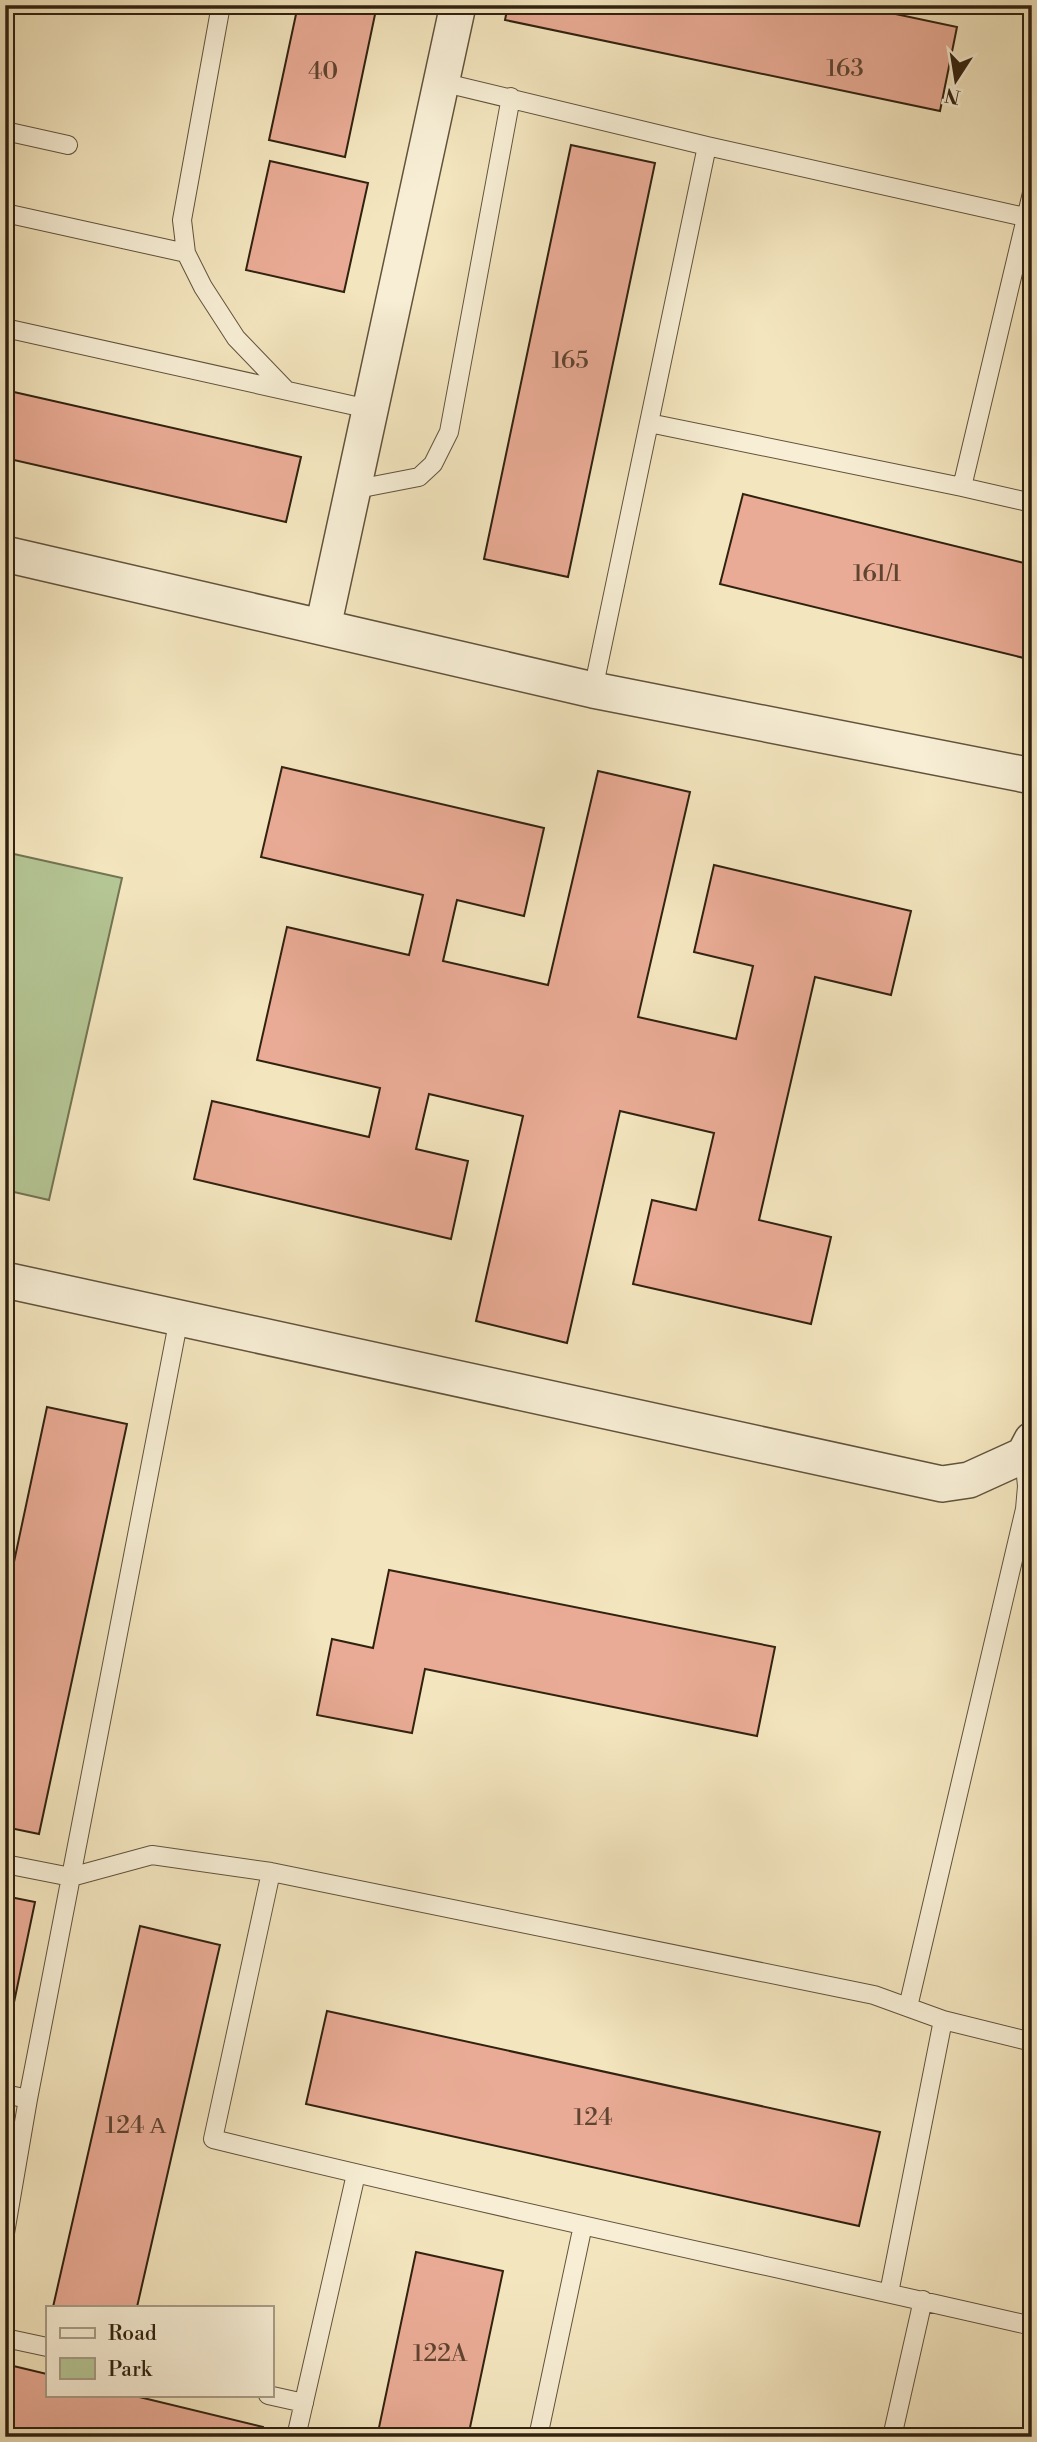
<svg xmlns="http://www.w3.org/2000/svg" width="1037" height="2442" viewBox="0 0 1037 2442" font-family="'Libre Bodoni',serif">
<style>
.green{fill:#b5c695;stroke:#737452;stroke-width:2}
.building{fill:#e9ab95;stroke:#312210;stroke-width:2}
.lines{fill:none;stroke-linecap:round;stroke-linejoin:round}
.service-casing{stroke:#62533c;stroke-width:20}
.minor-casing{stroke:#62533c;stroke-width:38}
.service{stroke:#f7eed5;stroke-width:18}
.minor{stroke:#f7eed5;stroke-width:35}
.labels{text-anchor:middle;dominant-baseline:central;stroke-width:5;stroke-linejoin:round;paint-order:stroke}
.number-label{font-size:24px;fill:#5f4431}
</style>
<rect width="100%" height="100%" fill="#f3e5be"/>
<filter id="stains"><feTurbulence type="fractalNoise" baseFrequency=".00286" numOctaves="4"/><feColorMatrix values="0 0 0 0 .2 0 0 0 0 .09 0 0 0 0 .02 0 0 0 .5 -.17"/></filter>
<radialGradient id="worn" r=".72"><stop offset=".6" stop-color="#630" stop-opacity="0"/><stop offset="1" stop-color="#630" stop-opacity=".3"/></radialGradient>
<path class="green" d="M5,852L122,878L49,1200L5,1190Z"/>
<path class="building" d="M298,5H377L345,157L269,140Z
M508,5H853L957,27L940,111L505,20Z
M571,145L655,163L568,577L484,559Z
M270,161L368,183L344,292L246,270Z
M5,390L301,457L286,522L5,458Z
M743,494L1032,565V660L720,584Z
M282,767L544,828L524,916L457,900L443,961L548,985L598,771L690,792L638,1017L736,1039L753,966L694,952L714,865L911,911L891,995L815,977L759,1220L831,1237L811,1324L633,1284L652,1200L696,1210L714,1133L620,1111L567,1343L476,1321L523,1116L429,1094L416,1149L468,1161L451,1239L194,1179L212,1101L369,1137L380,1088L257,1060L287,927L409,955L423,895L261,857Z
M47,1407L127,1424L39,1834L5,1827V1604Z
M389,1570L775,1647L757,1736L425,1669L412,1733L317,1715L332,1639L373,1648Z
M5,1896L35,1902L12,2012L5,2011Z
M140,1926L220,1945L137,2307H53Z
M327,2011L880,2132L859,2226L306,2104Z
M416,2252L503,2271L468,2437H377Z
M5,2364L47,2374V2395H131L263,2427L261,2437H5Z"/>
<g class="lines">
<defs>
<path id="service" d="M221,5L182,220L186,253L203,287L236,338L286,390
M441,82L707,146
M5,131L68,145
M1032,193L962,487L1032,503
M5,213L186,253
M5,328L369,409
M649,423L962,487
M352,490L419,477L433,464L449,432L511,97
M593,690L707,146L1025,217
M5,1864L71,1877L152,1855L271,1872L874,1995L943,2020L1032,2042
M271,1872L213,2139C485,2206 759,2263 1032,2326
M908,2007L1025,1509L1027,1486L1024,1455
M5,2094L28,2099
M5,2233L28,2099L179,1318
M889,2293L943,2020
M5,2338L47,2347
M268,2395L304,2403
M296,2437L356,2174
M538,2437L583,2225
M892,2437L923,2300"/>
<path id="minor" d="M5,554L593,690L1032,776
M323,627L458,5
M5,1280L942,1484L969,1480L1024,1455L1032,1440"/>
</defs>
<use href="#service" class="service-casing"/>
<use href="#minor" class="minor-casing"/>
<use href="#service" class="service"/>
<use href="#minor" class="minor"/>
</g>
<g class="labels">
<g class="number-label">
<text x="845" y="69">163</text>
<text x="323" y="72">40</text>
<text x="570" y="361">165</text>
<text x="877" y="574">161/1</text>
<text x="593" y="2118">124</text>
<text x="136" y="2126">124 А</text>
<text x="440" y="2354">122A</text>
</g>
</g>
<rect width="1037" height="2442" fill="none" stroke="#f3e5be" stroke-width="28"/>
<rect x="7" y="7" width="1023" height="2428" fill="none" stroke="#312210" stroke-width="3.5"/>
<rect x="14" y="14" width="1009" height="2414" fill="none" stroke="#312210" stroke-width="2"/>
<rect x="46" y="2306" width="228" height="91" fill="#f7eed5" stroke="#a89c86" stroke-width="2"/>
<rect x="60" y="2328" width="35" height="10" fill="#f7eed5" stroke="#a89c86" stroke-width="2"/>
<text x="108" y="2340" font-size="21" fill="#312210">Road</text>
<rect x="60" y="2358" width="35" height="21" fill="#b5c695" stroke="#a89c86" stroke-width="2"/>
<text x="108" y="2376" font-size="21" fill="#312210">Park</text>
<g transform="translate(956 80) rotate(192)" stroke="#f7eed5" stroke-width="5" paint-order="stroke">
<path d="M0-5L12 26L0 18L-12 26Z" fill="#312210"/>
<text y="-10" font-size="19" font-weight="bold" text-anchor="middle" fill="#312210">N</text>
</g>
<rect width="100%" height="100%" filter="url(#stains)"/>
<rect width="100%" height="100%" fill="url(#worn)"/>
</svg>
